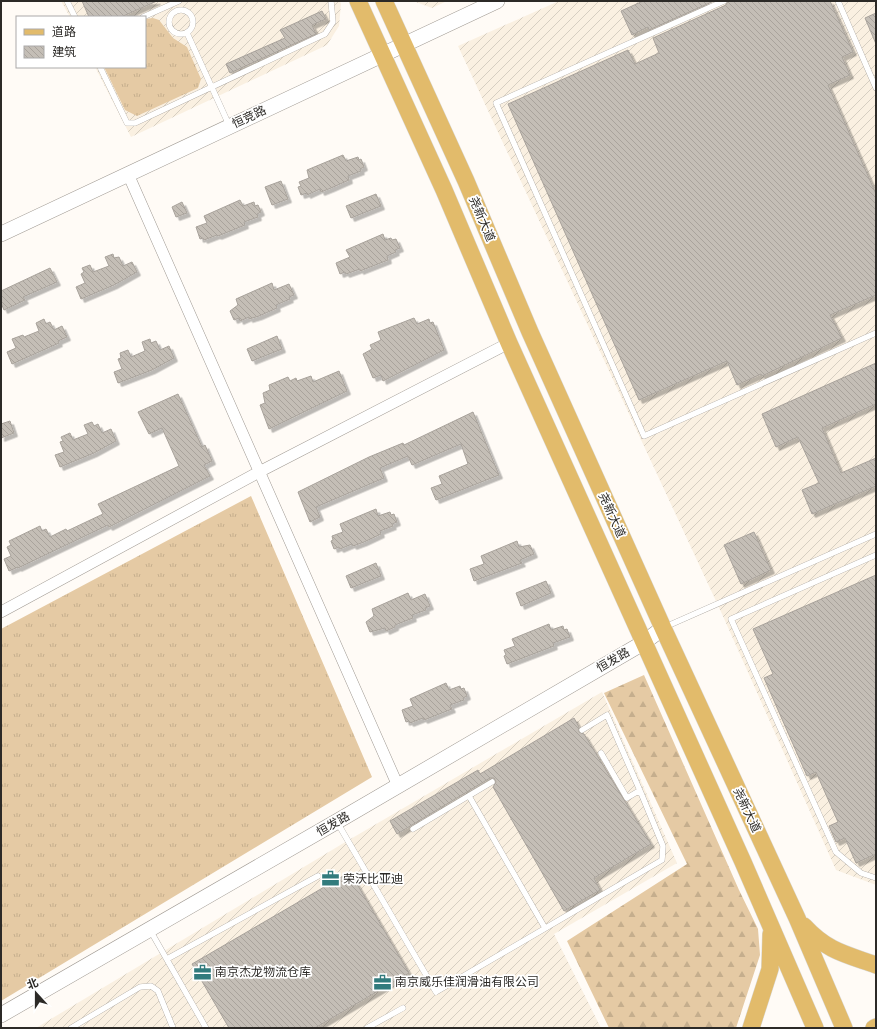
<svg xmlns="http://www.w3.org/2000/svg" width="877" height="1029" viewBox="0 0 877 1029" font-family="Jost,'Noto Sans SC',sans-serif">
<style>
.industrial{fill:url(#industrial-furrows)}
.grass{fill:url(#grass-tufts)}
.forest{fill:url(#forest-firs)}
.building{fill:url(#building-back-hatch);stroke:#a8a29b;filter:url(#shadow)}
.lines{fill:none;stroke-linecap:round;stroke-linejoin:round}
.lane-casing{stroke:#9f9992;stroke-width:6}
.street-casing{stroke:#9f9992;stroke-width:12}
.secondary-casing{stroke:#9f9992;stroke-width:16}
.primary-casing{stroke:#d9d9d8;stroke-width:18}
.lane{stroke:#fff;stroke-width:5.5}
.street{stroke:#fff;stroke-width:11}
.secondary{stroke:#fff;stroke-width:15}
.primary{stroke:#e2bb6b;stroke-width:17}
.labels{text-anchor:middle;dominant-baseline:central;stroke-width:3.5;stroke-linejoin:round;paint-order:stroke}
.street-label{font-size:12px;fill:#2c2a27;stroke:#fff}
.poi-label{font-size:12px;fill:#2c2a27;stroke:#fff;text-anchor:start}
</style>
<defs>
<pattern id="industrial-furrows" width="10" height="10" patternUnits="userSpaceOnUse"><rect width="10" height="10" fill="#faf0e1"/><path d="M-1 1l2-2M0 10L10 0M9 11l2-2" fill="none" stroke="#d6cec1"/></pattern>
<pattern id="grass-tufts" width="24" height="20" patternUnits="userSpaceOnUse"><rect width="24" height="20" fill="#e5caa4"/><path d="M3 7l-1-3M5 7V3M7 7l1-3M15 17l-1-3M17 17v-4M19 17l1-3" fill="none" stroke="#c5ae8d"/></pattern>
<pattern id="forest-firs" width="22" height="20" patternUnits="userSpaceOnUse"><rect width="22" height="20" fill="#e5caa4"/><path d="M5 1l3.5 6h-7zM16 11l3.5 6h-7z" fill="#c5ae8d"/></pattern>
<pattern id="building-back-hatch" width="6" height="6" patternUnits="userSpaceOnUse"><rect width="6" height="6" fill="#c4beb6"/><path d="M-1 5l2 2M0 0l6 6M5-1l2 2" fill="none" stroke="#a9a39c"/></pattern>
<filter id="shadow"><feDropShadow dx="3.5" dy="3.5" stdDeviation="0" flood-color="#0004"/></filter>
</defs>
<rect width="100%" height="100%" fill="#fffbf6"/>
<path class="industrial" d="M61,1H340L341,4L339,26L327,45L131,137L95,67H145V17H70Z
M413,1H447L432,8Z
M559,1H876V885L836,870L722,614L458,46Z
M602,692L677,863L554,934L601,1028H36L342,844Z"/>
<path class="grass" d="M153,18L159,20L173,38L187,47L201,79L198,88L137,116L125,110L104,67H145V19Z
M251,496L372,777L1,1001V629Z"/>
<path class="forest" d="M644,675L739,890L758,929L760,955L736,1028H609L567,941L687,864L604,693Z"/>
<path class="building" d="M82,1H157L121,17H89Z
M643,1H714L649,30L648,27L632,35L621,11Z
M728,1H830L853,52L842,57L850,75L828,85L876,194V295L830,315L842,338L762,376L761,374L737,385L727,361L639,400L508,104L628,50L635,64L659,53L653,38L726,5Z
M322,11L326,19L312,25L316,34L230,73L226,64L285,38L280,30Z
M876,13V44L865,18Z
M343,155L346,161L358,157L359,160L361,159L364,167L360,169L361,171L348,176L349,180L331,188L321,192L320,189L307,195V193L301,195L298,187L301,186L299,182L309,178L307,170Z
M281,181L288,199L272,205L265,187Z
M376,194L381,206L351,218L346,206Z
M240,200L243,206L254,202L255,206L258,205L261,212L257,214L258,217L244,222L245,225L218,236L217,235L204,240L203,238L200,239L196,227L207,223L204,216Z
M182,202L187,213L176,217L172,207Z
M383,234L385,240L391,238L392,240L396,239L400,248L395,250L396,252L387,256L388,260L360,271V269L346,274L345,272L340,274L336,263L350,257L346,250Z
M113,254L114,258L119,257L123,266L132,262L137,272L114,285L81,299L76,287L85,283L81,274L84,272L82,268L90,265L93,272L109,266L105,257Z
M50,268L57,282L23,297L25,300L4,310L1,303V291Z
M272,283L274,290L289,284L294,295L289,297L290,299L276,305L277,308L259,316L249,319V317L240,321L239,318L234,320L230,311L238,305L236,299Z
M414,318L417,324L429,319L430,323L433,322L444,350L383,381L381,375L373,378L363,354L372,349L370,345L381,340L378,332Z
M44,319L46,324L50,322L54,330L62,326L67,337L58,341L59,343L12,364L7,352L16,348L12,339L23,335L24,337L39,331L36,323Z
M277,336L282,349L252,361L247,349Z
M150,339L151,343L156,341L160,350L169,346L174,358L152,370L118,383L114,372L122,369L118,359L121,358L120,353L128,350L131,357L145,351L142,342Z
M876,363V404L822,428L841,473L876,458V486L812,514L802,490L819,483L798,437L776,447L762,414Z
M339,371L347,391L269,429L260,405L265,403L263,393L270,390L269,385L288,377L290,381L296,378L297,381L311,376L313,382Z
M178,394L202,447L205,445L212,461L204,465L210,476L109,527L108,525L18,568V567L9,571L4,559L11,556L7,547L11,545L9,541L40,526L42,531L46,529L50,537L66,529L67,531L103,514L98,504L179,466L162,428L149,434L138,412Z
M473,412L499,475L436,500L431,488L442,484L439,476L468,464L461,444L412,465L408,456L380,468L384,478L316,507L320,517L310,522L298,492L369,457L403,443L404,445Z
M10,421L14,433L1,438V424Z
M92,422L94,426L98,424L102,433L111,429L116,441L94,453L60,467L55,455L64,452L60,442L63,441L61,437L70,433L73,440L88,434L84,425Z
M376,509L378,516L390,512L391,515L394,514L397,522L392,524L393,526L380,531L381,534L364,542L353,546L352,544L340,549L339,547L334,549L331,541L333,540L332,536L343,532L340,524Z
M754,532L771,570L741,584L724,545Z
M517,541L519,547L530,545L534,554L520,560L522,563L474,581L470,569L484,564L481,556Z
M376,563L381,576L351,588L346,576Z
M876,575V854L856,863L845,838L836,842L829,826L838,822L816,772L807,776L764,678L773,674L753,629Z
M546,581L551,593L521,606L516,593Z
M408,593L411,600L425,594L430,606L425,608L426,610L412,615L413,618L395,625V627L386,631L385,628L370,632L366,622L374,616L372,609Z
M549,624L551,630L563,626L564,630L567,629L570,637L553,643L554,646L507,664L504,656L506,655L504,650L515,646L512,639Z
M446,683L449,690L460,686L461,689L464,688L467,696L463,698L464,700L450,705L452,709L424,720L423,718L410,723L409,721L406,722L402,710L413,706L410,699Z
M574,718L579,727V732L584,734L651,844L594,878L600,890L564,911L493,787L496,782L494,778H490L397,834L390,821L478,770L480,774Z
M350,872L409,973L315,1028H229L192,964Z"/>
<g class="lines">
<defs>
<path id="lane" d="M67,1L75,17
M724,1L496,103L644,436L876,333
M838,1L876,88
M169 22a12 12 0 1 1 24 0a12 12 0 1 1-24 0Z
M143,17L179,1
M187,33L229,125
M100,67L127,123H135L325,34L333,22L331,1
M876,555L731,619L836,852L861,873L876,878
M665,627L876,534
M582,730L607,715L641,793
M469,796L545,928
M337,822L436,992L662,860L663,846L641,793L637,792L627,798L601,753
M413,829L492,782
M150,930L206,1028
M167,959L318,876
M71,1028L140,987L151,986L158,991L173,1028
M367,1028L403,1008"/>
<path id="street" d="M128,174L398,786
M1,612L259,472L509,343"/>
<path id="secondary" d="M1,234L497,1
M1,1015L336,822L643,643L663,628"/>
<path id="primary" d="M358,1L444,190L509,343L743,862L815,1028
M384,1L466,181L530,332L663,628L797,918L844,1028
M804,926C827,951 845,954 876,965
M751,1028L770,969L771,934
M874,1028L876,1027"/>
</defs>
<use href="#lane" class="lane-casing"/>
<use href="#street" class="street-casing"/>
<use href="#secondary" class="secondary-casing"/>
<use href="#primary" class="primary-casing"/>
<use href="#lane" class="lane"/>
<use href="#street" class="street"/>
<use href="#secondary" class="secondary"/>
<use href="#primary" class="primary"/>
</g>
<defs>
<symbol id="office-bare" viewBox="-9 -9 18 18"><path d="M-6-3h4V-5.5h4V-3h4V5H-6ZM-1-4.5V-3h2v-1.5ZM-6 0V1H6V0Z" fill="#327b7d" stroke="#fff" stroke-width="2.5" paint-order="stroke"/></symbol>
</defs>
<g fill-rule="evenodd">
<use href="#office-bare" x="318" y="866" width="25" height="25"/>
<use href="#office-bare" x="190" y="960" width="25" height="25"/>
<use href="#office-bare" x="370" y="970" width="25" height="25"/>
</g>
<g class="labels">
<g class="street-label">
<text transform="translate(249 117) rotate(-25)">恒竞路</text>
<text transform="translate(482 219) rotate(67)">尧新大道</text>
<text transform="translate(612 515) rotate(66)">尧新大道</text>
<text transform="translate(613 660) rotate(-30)">恒发路</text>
<text transform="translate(747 810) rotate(65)">尧新大道</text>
<text transform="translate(333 824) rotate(-30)">恒发路</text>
</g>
<g class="poi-label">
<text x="343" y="879">荣沃比亚迪</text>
<text x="215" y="972">南京杰龙物流仓库</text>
<text x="395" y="982">南京威乐佳润滑油有限公司</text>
</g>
</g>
<rect width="877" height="1029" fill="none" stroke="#2c2a27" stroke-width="4"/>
<rect x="16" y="16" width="130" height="52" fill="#ffffff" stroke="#abaaa9"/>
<rect x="24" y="29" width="20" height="6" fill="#e2bb6b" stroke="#abaaa9"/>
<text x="52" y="36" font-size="12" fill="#2c2a27">道路</text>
<rect x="24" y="46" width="20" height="12" fill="url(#building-back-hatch)" stroke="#abaaa9"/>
<text x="52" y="56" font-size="12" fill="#2c2a27">建筑</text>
<g transform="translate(36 993) rotate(339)" stroke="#ffffff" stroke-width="3" paint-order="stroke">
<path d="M0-3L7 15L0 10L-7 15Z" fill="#2c2a27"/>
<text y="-6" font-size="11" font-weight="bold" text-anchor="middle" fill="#2c2a27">北</text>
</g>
</svg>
